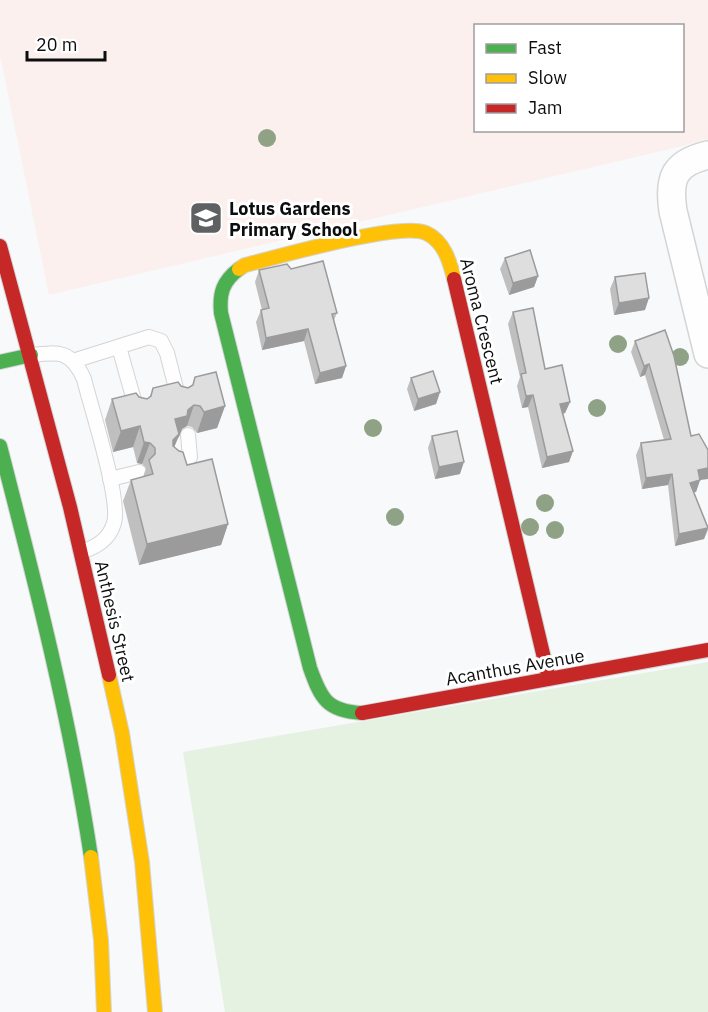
<svg xmlns="http://www.w3.org/2000/svg" width="708" height="1012" viewBox="0 0 708 1012" font-family="'IBM Plex Sans',sans-serif">
<style>
.education{fill:#fbf0ee;fill-rule:evenodd}
.green{fill:#e5f2e1}
.lines{fill:none;stroke-linecap:round;stroke-linejoin:round}
.lane-casing{stroke:#d3d4d5;stroke-width:16}
.street-casing{stroke:#d3d4d5;stroke-width:30}
.fast-casing{stroke:#d3d4d5;stroke-width:16}
.slow-casing{stroke:#d3d4d5;stroke-width:16}
.jam-casing{stroke:#d3d4d5;stroke-width:16}
.lane{stroke:#fefefe;stroke-width:14}
.street{stroke:#fefefe;stroke-width:27}
.fast{stroke:#4caf50;stroke-width:14}
.slow{stroke:#ffc107;stroke-width:14}
.jam{stroke:#c62828;stroke-width:14}
.tree{fill:#8fa286}
.wall{fill:#c0bfc0}
.shaded-wall{fill:#9c9b9c}
.building{fill:#dfdedf;stroke:#9c9b9c;stroke-width:1.5}
.labels{text-anchor:middle;dominant-baseline:central;stroke-width:6;stroke-linejoin:round;paint-order:stroke}
.poi-label{font-size:18px;font-weight:bold;fill:#0c0d0e;stroke:#fff;text-anchor:start}
.street-label{font-size:18px;fill:#0c0d0e;stroke:#fff}
</style>
<rect width="100%" height="100%" fill="#f7f9fb"/>
<path class="education" d="M0,0H708V140L49,295L0,55ZM476,26H682V130H476Z"/>
<path class="green" d="M708,662V1012H225L183,752Z"/>
<g class="lines">
<defs>
<path id="lane" d="M119,347L137,411
M31,355C59,352 71,350 84,379C91,408 121,499 114,523C109,540 96,547 81,552
M73,361L149,337L161,341L167,353L179,400
M174,464L186,461L190,457L188,435
M110,479L139,472"/>
<path id="street" d="M708,155C674,163 668,178 673,211L708,354"/>
<path id="fast" d="M239,269C223,281 219,293 221,313L310,668C321,699 327,711 362,713
M0,362L31,355
M0,446C35,582 70,718 91,857"/>
<path id="slow" d="M239,269L245,265C278,257 401,221 426,233C444,241 450,262 454,279
M109,675L122,733L142,862L155,1012
M91,857L101,940L104,1012"/>
<path id="jam" d="M0,246L70,507L109,675
M454,279L549,679
M362,713L708,650"/>
</defs>
<use href="#lane" class="lane-casing"/>
<use href="#street" class="street-casing"/>
<use href="#fast" class="fast-casing"/>
<use href="#slow" class="slow-casing"/>
<use href="#jam" class="jam-casing"/>
<use href="#lane" class="lane"/>
<use href="#street" class="street"/>
<use href="#fast" class="fast"/>
<use href="#slow" class="slow"/>
<use href="#jam" class="jam"/>
</g>
<g class="tree">
<circle cx="267" cy="138" r="9"/>
<circle cx="618" cy="344" r="9"/>
<circle cx="680" cy="357" r="9"/>
<circle cx="597" cy="408" r="9"/>
<circle cx="373" cy="428" r="9"/>
<circle cx="545" cy="503" r="9"/>
<circle cx="395" cy="517" r="9"/>
<circle cx="530" cy="527" r="9"/>
<circle cx="555" cy="530" r="9"/>
</g>
<path class="wall" d="M505,258L538,276L534,287L509,295L500,269Z
M291,269L337,313L334,320L346,366L342,378L315,384L304,341L262,350L256,322L261,310H262L255,282L259,270Z
M615,277L645,310L614,315L610,289Z
M513,312L545,369L570,402L565,413L563,414L573,451L569,462L542,468L528,407L522,408L517,386L520,377L508,324Z
M665,330L700,480L696,492H694L708,526V530L704,539L675,546L668,485L642,489L636,455L641,443L664,440L645,375L640,377L631,352L635,341Z
M195,377L225,406L217,428L197,433L192,427L187,426L182,429L174,447L228,524L221,545L139,565L123,501L131,480L143,477L146,468L142,464L137,463L133,447L113,452L105,420L112,399L139,397L147,399L150,396L153,388L181,386L188,388L193,385Z
M411,378L440,392L436,404L414,411L407,389Z
M432,436L460,474L435,479L428,448Z"/>
<path class="shaded-wall" d="M538,276L534,287L509,295L513,283Z
M649,298L645,310L614,315L619,303Z
M308,329L304,341L262,350L266,338Z
M649,364L645,375L640,377L644,366Z
M346,366L342,378L315,384L320,373Z
M440,392L436,404L414,411L418,399Z
M533,395L528,407L522,408L526,396Z
M570,402L565,413L556,415L560,404Z
M194,405L187,426L182,429L179,437L178,438L171,455L175,419Z
M225,406L217,428L197,433L204,412Z
M140,426L133,447L113,452L121,431Z
M144,442L150,443L142,464L137,463Z
M573,451L569,462L542,468L547,457Z
M464,462L460,474L435,479L439,467Z
M708,468V479L693,481L698,470Z
M672,474L668,485L642,489L646,478Z
M700,480L696,492L686,494L690,483Z
M228,524L221,545L139,565L147,544Z
M708,528L704,539L675,546L679,534Z"/>
<path class="building" d="M530,250L538,276L513,283L505,258Z
M323,261L337,313L332,314L346,366L320,373L308,329L266,338L261,310L269,308L259,270L287,264L291,269Z
M645,273L649,298L619,303L615,277Z
M533,308L545,369L562,365L570,402L560,404L573,451L547,457L533,395L526,396L521,374L526,373L513,312Z
M665,330L674,356L691,436L699,434L708,450V468L698,470L700,480L690,483L708,528L679,534L672,474L646,478L641,443L671,439L649,364L644,366L635,341Z
M433,371L440,392L418,399L411,378Z
M216,372L225,406L204,412L200,406L194,405L188,410L187,416L175,419L179,434L173,440V446L179,451L183,452L187,465L212,459L228,524L147,544L131,480L153,474L149,460L155,454V448L150,443L144,442L140,426L121,431L112,399L136,393L139,397L147,399L151,396L153,388L178,382L181,386L188,388L193,385L195,377Z
M457,431L464,462L439,467L432,436Z"/>
<defs>
<symbol id="school-square" viewBox="-11 -11 22 22"><rect x="-9" y="-9" width="18" height="18" rx="4" fill="#5e6061" stroke="#fff"/><path d="M0-5L7-2L0 1L-7-2ZM-4 1L0 2.5L4 1V4Q0 6-4 4Z" fill="#fff"/></symbol>
</defs>
<g fill-rule="evenodd">
<use href="#school-square" x="187" y="199" width="38" height="38"/>
</g>
<g class="labels">
<g class="poi-label">
<text x="229" y="208">Lotus Gardens<tspan x="229" dy="21">Primary School</tspan></text>
</g>
<g class="street-label">
<text transform="translate(482 321) rotate(76)">Aroma Crescent</text>
<text transform="translate(115 621) rotate(77)">Anthesis Street</text>
<text transform="translate(515 667) rotate(-10)">Acanthus Avenue</text>
</g>
</g>
<rect x="474" y="24" width="210" height="108" fill="#ffffff" stroke="#9e9e9f" stroke-width="1.5"/>
<rect x="486" y="44" width="30" height="9" fill="#4caf50" stroke="#9e9e9f" stroke-width="1.5"/>
<text x="528" y="54" font-size="18" fill="#0c0d0e">Fast</text>
<rect x="486" y="74" width="30" height="9" fill="#ffc107" stroke="#9e9e9f" stroke-width="1.5"/>
<text x="528" y="84" font-size="18" fill="#0c0d0e">Slow</text>
<rect x="486" y="104" width="30" height="9" fill="#c62828" stroke="#9e9e9f" stroke-width="1.5"/>
<text x="528" y="114" font-size="18" fill="#0c0d0e">Jam</text>
<path d="M27 51v9h78v-9" fill="none" stroke="#0c0d0e" stroke-width="3"/>
<text x="36" y="51" font-size="18" fill="#0c0d0e" stroke="#ffffff" stroke-width="4.5" paint-order="stroke">20 m</text>
</svg>
